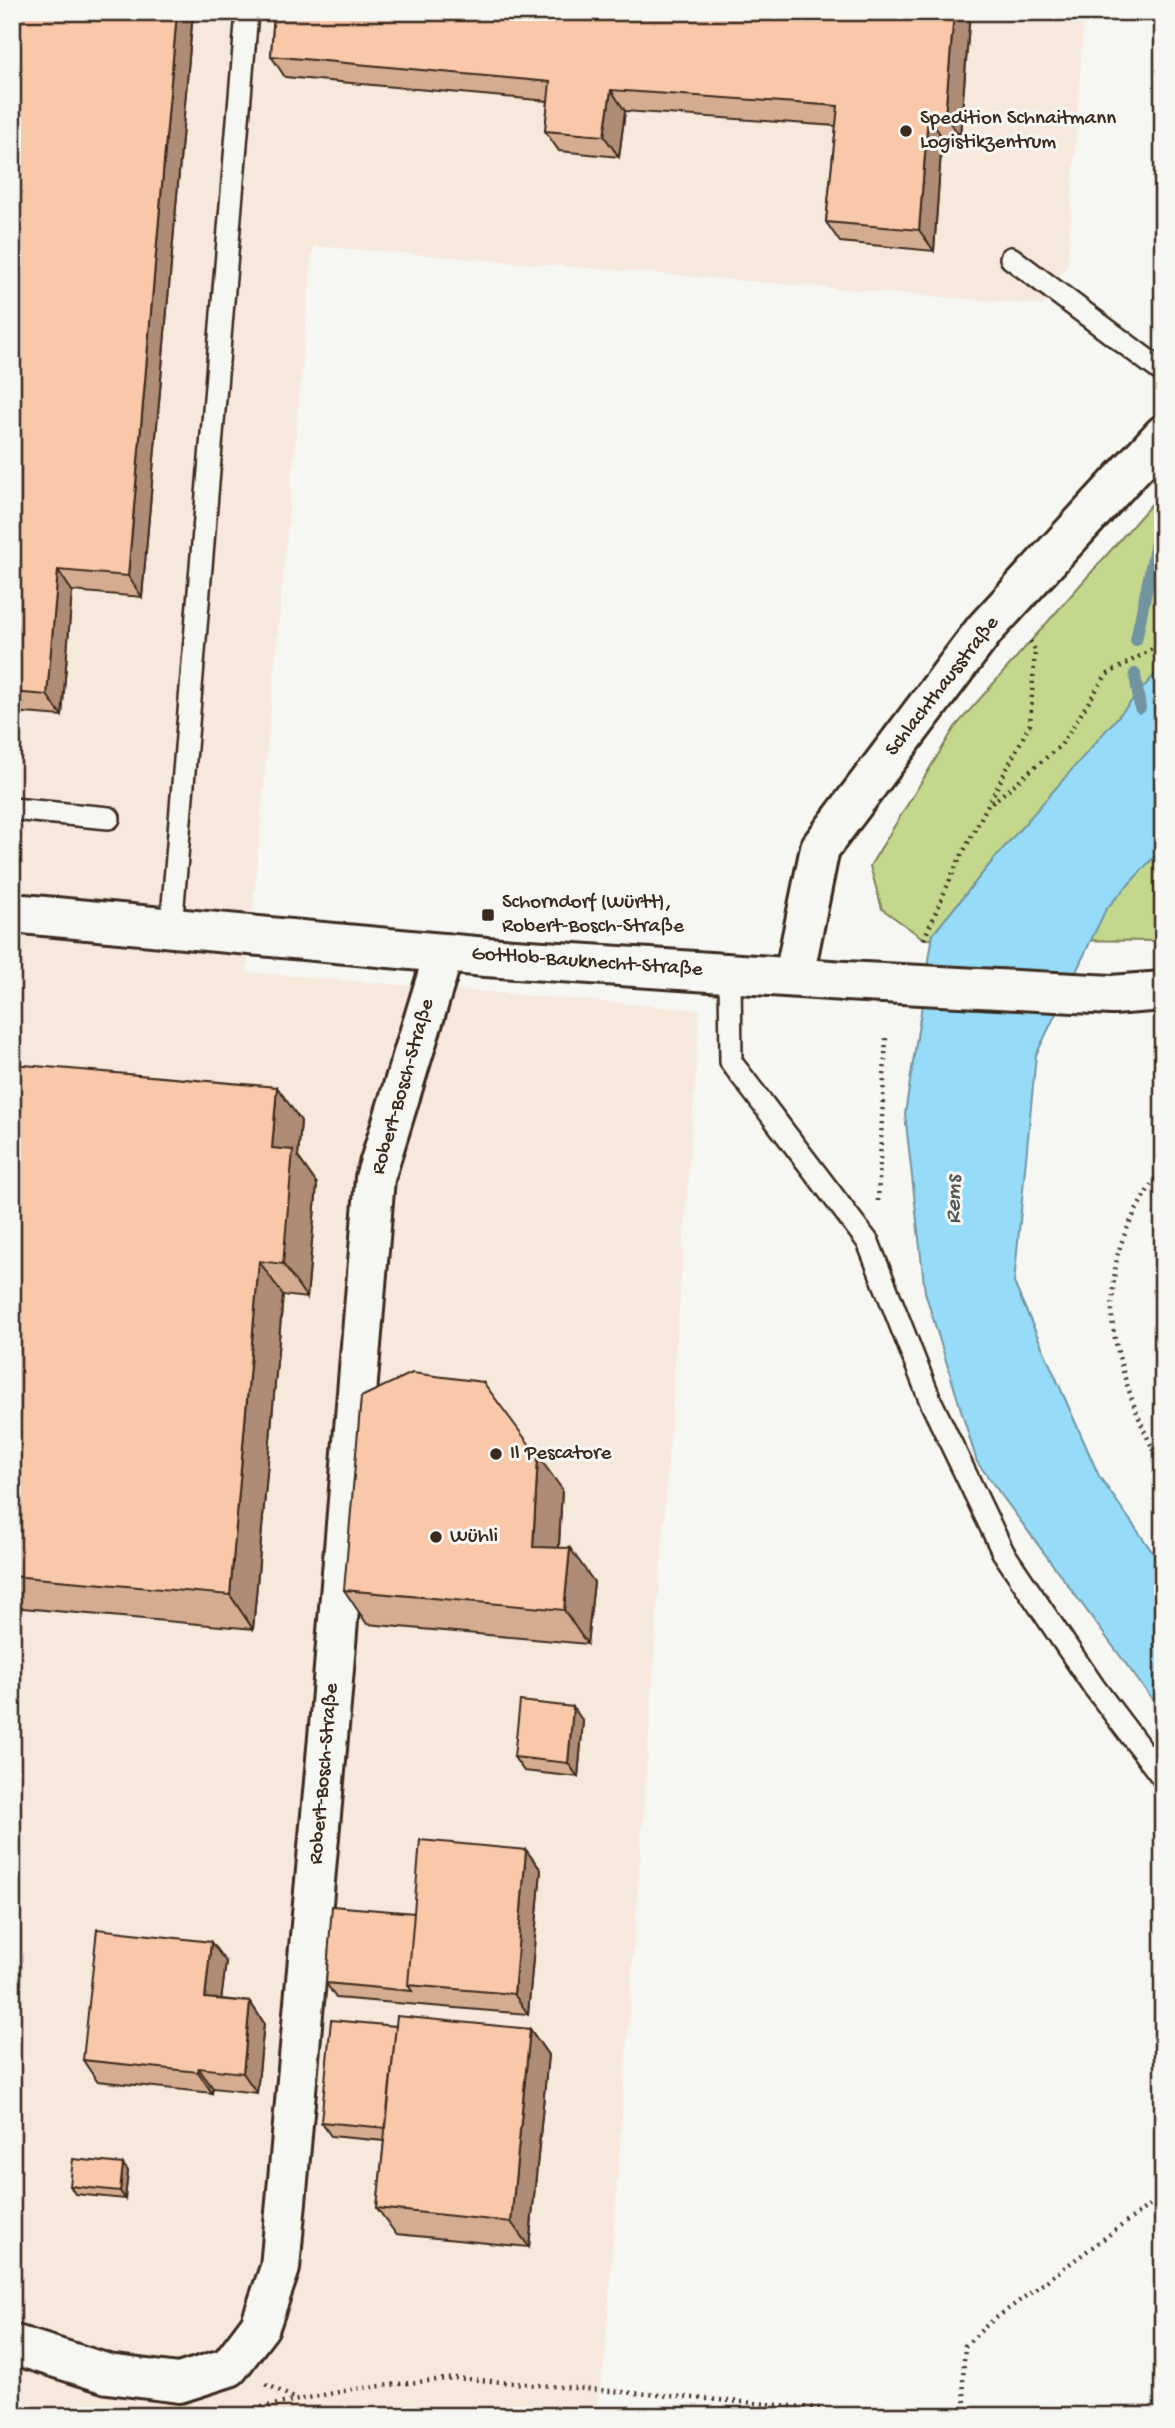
<svg xmlns="http://www.w3.org/2000/svg" width="1175" height="2428" viewBox="0 0 1175 2428" font-family="'Gochi Hand',sans-serif">
<style>
.built{fill:#f7e8dc}
.green{fill:#c3d78d;stroke:#7f8056;stroke-width:2}
.water{fill:#96dbf8;stroke:#7294a1;stroke-width:2}
.lines{fill:none;stroke-linecap:round;stroke-linejoin:round}
.stream{stroke:#7294a1;stroke-width:12}
.service-casing{stroke:#3b2a1e;stroke-width:26}
.minor-casing{stroke:#3b2a1e;stroke-width:44}
.tertiary-casing{stroke:#3b2a1e;stroke-width:44}
.path{stroke:#3b2a1e;stroke-width:4.5;stroke-dasharray:2 5;stroke-linecap:butt}
.service{stroke:#f6f6f2;stroke-width:21}
.minor{stroke:#f6f6f2;stroke-width:38}
.tertiary{stroke:#f6f6f2;stroke-width:38}
.tertiary-bridge-casing{stroke:#3b2a1e;stroke-width:44;stroke-linecap:butt}
.tertiary-bridge{stroke:#f6f6f2;stroke-width:38}
.wall{fill:#d6ac90;stroke:#3b2a1e;stroke-width:2}
.shaded-wall{fill:#ae8c76;stroke:#3b2a1e;stroke-width:2}
.building{fill:#f9c8a8;stroke:#3b2a1e;stroke-width:2}
.poi-dot{fill:#3b2a1e;stroke:#f6f6f2;stroke-width:2.5}
.labels{text-anchor:middle;dominant-baseline:central;stroke-width:6;stroke-linejoin:round;paint-order:stroke}
.poi-label{font-size:21px;fill:#3b2a1e;stroke:#f6f6f2;text-anchor:start}
.street-label{font-size:21px;fill:#3b2a1e;stroke:#f6f6f2}
.water-label{font-size:23px;font-style:italic;fill:#525654;stroke:#f6f6f2}
</style>
<rect width="100%" height="100%" fill="#f6f6f2"/>
<filter id="ink" filterUnits="userSpaceOnUse"><feTurbulence type="fractalNoise" baseFrequency=".0143" numOctaves="2"/><feDisplacementMap in="SourceGraphic" scale="14" xChannelSelector="R" yChannelSelector="G"/><feConvolveMatrix kernelMatrix="1 2 1 2 8 2 1 2 1" color-interpolation-filters="sRGB"/></filter>
<g filter="url(#ink)">
<path class="built" d="M12,12H1084L1068,263L1043,305L313,246L247,972L700,1010L605,2357L596,2409L592,2416H12Z"/>
<path class="green" d="M1163,491V941L924,939L882,909L870,866L955,727Z"/>
<path class="water" d="M1163,665V847L1106,909L1036,1055L1014,1283L1099,1476L1163,1567V1714L977,1462L925,1292L905,1114L933,934L994,859Z"/>
<g class="lines">
<path class="stream" d="M1136,640L1163,509
M1135,674L1140,708"/>
<defs>
<path id="service" d="M1011,258L1163,372
M12,809L109,818
M171,929L247,12
M730,973L731,1062L868,1242L931,1402L1003,1552L1094,1687L1163,1778"/>
<path id="minor" d="M794,976L820,848L985,629L1163,435
M12,2344L108,2374L179,2383L229,2367L260,2326L280,2268L331,1704L375,1178L444,953"/>
<path id="tertiary" d="M12,913L486,957L845,981
M1112,995L1163,991"/>
</defs>
<use href="#service" class="service-casing"/>
<use href="#minor" class="minor-casing"/>
<use href="#tertiary" class="tertiary-casing"/>
<path class="path" d="M992,803L1061,745L1106,675L1154,648L1163,640
M924,939L956,866L1030,724L1035,650L1030,641
M1163,1167C1145,1193 1127,1223 1118,1253C1115,1266 1111,1305 1112,1318C1116,1360 1140,1431 1163,1466
M878,1201L886,1037
M266,2384L296,2399
M227,2414L354,2389L455,2378L911,2416
M966,2416L963,2379L965,2346L988,2324L1163,2195"/>
<use href="#service" class="service"/>
<use href="#minor" class="minor"/>
<use href="#tertiary" class="tertiary"/>
<defs>
<path id="tertiary-bridge" d="M845,981L1112,995"/>
</defs>
<use href="#tertiary-bridge" class="tertiary-bridge-casing"/>
<use href="#tertiary-bridge" class="tertiary-bridge"/>
</g>
<path class="wall" d="M12,12H193L142,597L72,591L62,716L12,712Z
M274,12H970L960,136L942,137L934,251L840,242L826,222L836,126L625,111L619,157L559,151L545,131L548,101L285,77L271,56Z
M12,1064L301,1121L298,1157L317,1184L307,1298L283,1295L253,1629L12,1607Z
M562,1489L559,1547L594,1582L587,1644L367,1624L344,1590Z
M583,1721L578,1777L524,1771L514,1757Z
M526,1850L541,1870L528,2014L336,1998L326,1983L414,1913Z
M226,1962L221,1999L250,2002L264,2023L257,2093L213,2088L212,2093L97,2081L83,2060Z
M396,2026L530,2029L548,2055L529,2247L396,2234L377,2208L384,2141L331,2136L321,2122Z
M128,2171L125,2199L75,2194L70,2186Z"/>
<path class="shaded-wall" d="M177,12H193L142,597L128,576Z
M954,12H970L960,136L945,116Z
M611,90L625,111L619,157L604,136Z
M928,116L942,137L934,251L919,230Z
M58,570L72,591L62,716L47,695Z
M277,1087L301,1121L298,1157L317,1184L307,1298L283,1264L272,1148Z
M259,1261L283,1295L253,1629L230,1595Z
M538,1456L562,1489L557,1580L533,1547Z
M570,1548L594,1582L587,1644L564,1610Z
M573,1707L583,1721L578,1777L568,1763Z
M526,1850L541,1870L528,2014L514,1994Z
M211,1942L226,1962L219,2018L205,1998Z
M250,2002L264,2023L257,2093L243,2073Z
M530,2029L548,2055L529,2247L511,2222Z
M198,2068L213,2088L212,2093L198,2072Z
M123,2164L128,2171L125,2199L120,2191Z"/>
<path class="building" d="M12,12H177L128,576L58,570L47,695L12,692Z
M274,12H954L945,116H928L919,230L826,222L838,106L611,90L604,136L545,131L550,82L271,56Z
M12,1064L277,1087L272,1148L293,1150L283,1264L259,1261L230,1595L12,1576Z
M412,1373L483,1382L538,1456L533,1547L570,1548L564,1610L344,1590L361,1397Z
M520,1701L573,1707L568,1763L514,1757Z
M420,1840L526,1850L514,1994L408,1985Z
M332,1906L414,1913L408,1985L412,1991L326,1983Z
M97,1929L211,1942L205,1998L250,2002L243,2073L198,2068V2072L83,2060Z
M397,2016L530,2029L511,2222L377,2208Z
M331,2020L396,2026L386,2128L321,2122Z
M73,2159L123,2164L120,2191L70,2186Z
M12,2413L39,2416H12Z"/>
</g>
<g class="poi-dot">
<circle cx="906" cy="131" r="7"/>
<rect x="481" y="908" width="14" height="14" rx="3.5"/>
<circle cx="496" cy="1454" r="7"/>
<circle cx="436" cy="1537" r="7"/>
</g>
<g class="labels">
<g class="poi-label">
<text x="920" y="119">Spedition Schnaitmann<tspan x="920" dy="24">Logistikzentrum</tspan></text>
<text x="502" y="903">Schorndorf (Württ),<tspan x="502" dy="24">Robert-Bosch-Straße</tspan></text>
<text x="510" y="1454">Il Pescatore</text>
<text x="450" y="1537">Wühli</text>
</g>
<g class="street-label">
<text transform="translate(943 687) rotate(-52)">Schlachthausstraße</text>
<text transform="translate(587 963) rotate(4)">Gottlob-Bauknecht-Straße</text>
<text transform="translate(404 1087) rotate(-74)">Robert-Bosch-Straße</text>
<text transform="translate(325 1774) rotate(-85)">Robert-Bosch-Straße</text>
</g>
<g class="water-label">
<text transform="translate(954 1200) rotate(-90)">Rems</text>
</g>
</g>
<rect width="1175" height="2428" fill="none" stroke="#f6f6f2" stroke-width="42"/>
<rect x="21" y="21" width="1133" height="2386" fill="none" stroke="#3b2a1e" stroke-width="2.5" filter="url(#ink)"/>
</svg>
